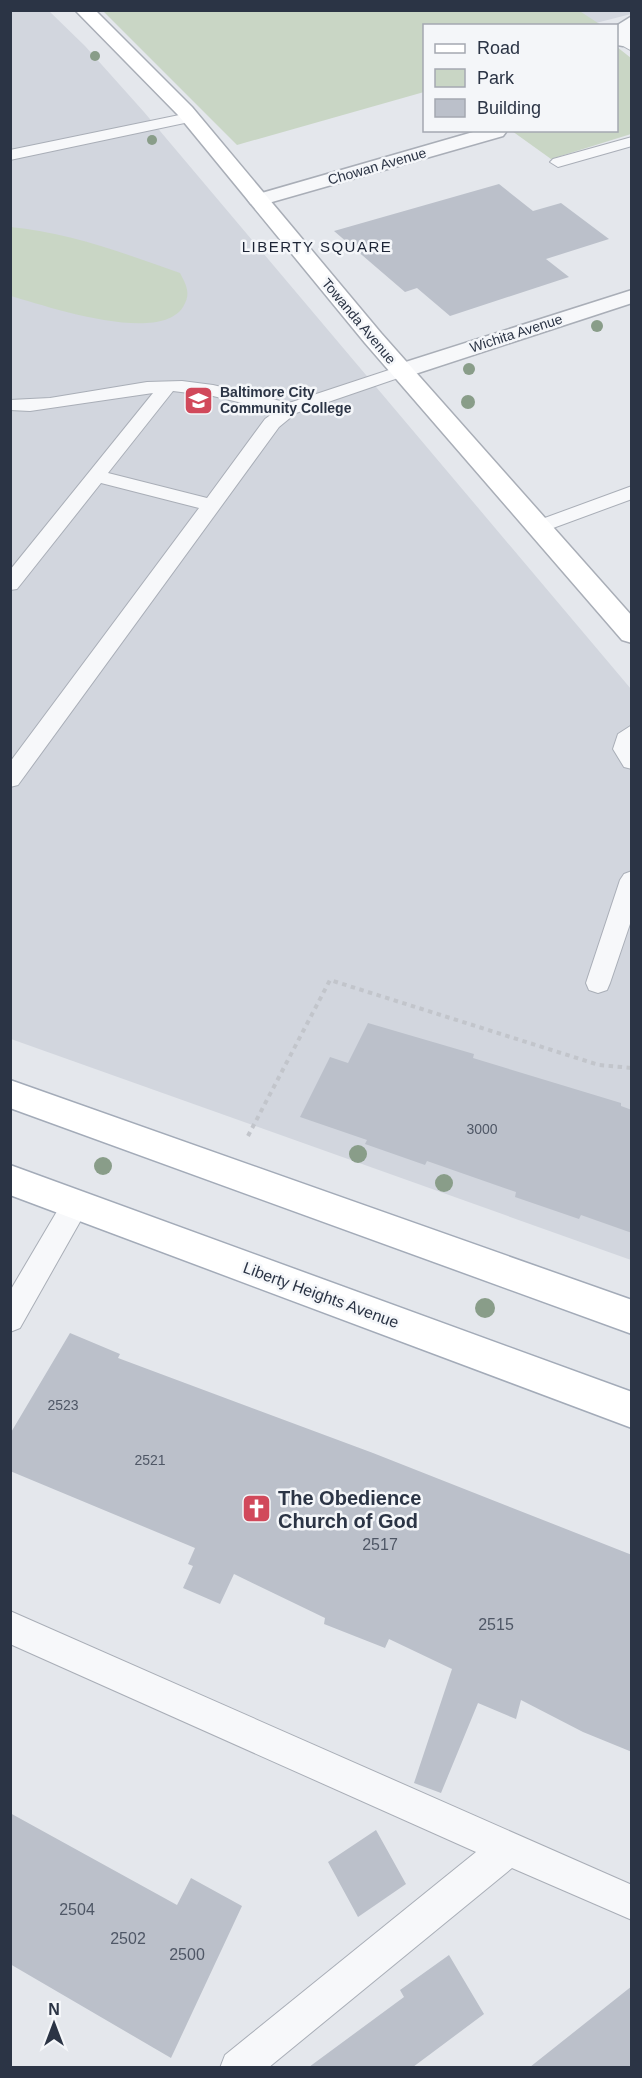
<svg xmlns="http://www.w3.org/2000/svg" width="642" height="2078" viewBox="0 0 642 2078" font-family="Arial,sans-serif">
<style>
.built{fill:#d2d6de}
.green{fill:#c9d6c5}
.building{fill:#bbc0ca}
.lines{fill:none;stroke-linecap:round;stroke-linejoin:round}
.lane-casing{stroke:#a9aeb7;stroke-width:2}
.street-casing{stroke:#a9aeb7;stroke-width:3}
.secondary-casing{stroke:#a9aeb7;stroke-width:3}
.primary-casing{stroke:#a3abb8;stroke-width:3}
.path{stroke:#c2c5cb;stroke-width:4;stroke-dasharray:4.5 4.5;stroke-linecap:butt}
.lane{fill:#f7f8fa;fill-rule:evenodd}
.street{fill:#f7f8fa;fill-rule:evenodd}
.secondary{fill:#fff;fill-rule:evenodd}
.primary{fill:#fff;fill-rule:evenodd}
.tree{fill:#899d89}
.labels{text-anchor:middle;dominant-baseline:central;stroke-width:5;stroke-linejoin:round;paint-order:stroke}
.far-street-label{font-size:14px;fill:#2b3445;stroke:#f4f6f9}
.far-poi-label{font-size:14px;font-weight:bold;fill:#2b3445;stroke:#f4f6f9;text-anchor:start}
.number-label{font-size:14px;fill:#4f5766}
.far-neighbourhood-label{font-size:15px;letter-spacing:1.5px;fill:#1d2536;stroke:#f4f6f9}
.street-label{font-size:16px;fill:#2b3445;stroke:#f4f6f9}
.near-number-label{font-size:16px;fill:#4f5766}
.near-poi-label{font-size:20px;font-weight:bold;fill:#2b3445;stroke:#f4f6f9;text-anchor:start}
</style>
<rect width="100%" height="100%" fill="#e4e7ec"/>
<path class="built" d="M48,10L85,46L144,112L631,689V1260L11,1039L10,11Z
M576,11H631V14L596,23Z"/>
<path class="green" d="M578,10L601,25L424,26V92L237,145L103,11Z
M617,47L631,58V134L551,159L512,131L616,130Z
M10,227C68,232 126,254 180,273C187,286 191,294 183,307C159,345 46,306 11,296Z"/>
<path class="building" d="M499,184L533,211L561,203L609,239L546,259L569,277L450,316L417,288L405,292L334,231Z
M368,1023L474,1054L473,1058L621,1103V1106L632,1110V1233L581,1215L579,1219L515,1197L516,1192L427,1161L425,1165L365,1144L367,1140L300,1117L330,1057L348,1063Z
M70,1333L120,1354L118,1358L373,1453L632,1555V1752L583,1732L521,1700L516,1719L478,1703L441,1793L414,1783L452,1669L389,1639L385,1648L324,1624L325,1618L234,1574L220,1604L183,1588L193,1566L188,1564L195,1548L10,1471V1434Z
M10,1813L177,1905L191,1878L242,1906L171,2058L10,1964Z
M376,1830L406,1884L358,1917L328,1862Z
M449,1955L484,2014L413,2067H309L404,1997L400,1990Z
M632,1986V2067H530Z"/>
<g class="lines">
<defs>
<path id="lane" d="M623,37L632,40V51L616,42L618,38Z
M189,113L194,115L197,118L194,121L10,160V150Z
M632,137V146L558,167L550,162L553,159Z
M401,366L407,367L410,371L407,375L296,413L279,427L18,785L10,787V762L199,508L101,483L17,589L10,590V570L153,393L30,411L10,410V400L50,398L147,382L182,381L213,385L289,403ZM173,391L213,396L276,411L265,419L207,498L108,473Z
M632,486V499L545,531H531L528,527L531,523Z
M632,725V769L624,767L613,749L618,734Z
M632,871V918L610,983L607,990L598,993L589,990L586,983L620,880L624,874Z
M76,1192L86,1196L90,1204L20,1328L10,1332V1291L66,1196Z
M10,1611L632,1885V1920L512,1868L268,2068H220L225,2055L476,1852L10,1644Z"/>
<path id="street" d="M632,16V42L623,46L617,45L616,26Z
M480,130L506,132L503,136L265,204H251L248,200L251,196Z
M632,290V303L409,376H393L389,371L393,366Z"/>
<path id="secondary" d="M75,10H95L192,107L381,333L632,616V643L622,640L365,343L178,115Z"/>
<path id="primary" d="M10,1080L632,1300V1334L10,1108Z
M10,1165L632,1392V1428L10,1195Z"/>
</defs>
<use href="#lane" class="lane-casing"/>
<use href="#street" class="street-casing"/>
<use href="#secondary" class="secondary-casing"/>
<use href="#primary" class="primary-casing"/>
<path class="path" d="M248,1136L330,980L599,1065L632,1068"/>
<use href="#lane" class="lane"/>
<use href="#street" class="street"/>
<use href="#secondary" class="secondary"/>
<use href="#primary" class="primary"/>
</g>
<g class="tree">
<circle cx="95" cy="56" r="5"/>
<circle cx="152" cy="140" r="5"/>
<circle cx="597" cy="326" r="6"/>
<circle cx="469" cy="369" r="6"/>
<circle cx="468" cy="402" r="7"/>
<circle cx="358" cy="1154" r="9"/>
<circle cx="103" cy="1166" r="9"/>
<circle cx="444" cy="1183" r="9"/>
<circle cx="485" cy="1308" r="10"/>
</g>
<defs>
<symbol id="university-square" viewBox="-11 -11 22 22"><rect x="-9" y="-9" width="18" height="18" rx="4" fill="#d1495b" stroke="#f4f6f9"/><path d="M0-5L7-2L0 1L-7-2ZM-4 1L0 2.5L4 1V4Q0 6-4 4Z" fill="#fff"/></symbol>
<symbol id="church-square" viewBox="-11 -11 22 22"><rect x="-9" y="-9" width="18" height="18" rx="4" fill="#d1495b" stroke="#f4f6f9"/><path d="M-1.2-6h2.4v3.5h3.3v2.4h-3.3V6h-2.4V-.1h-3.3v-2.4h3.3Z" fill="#fff"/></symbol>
</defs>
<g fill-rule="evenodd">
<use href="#university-square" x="182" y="384" width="33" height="33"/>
<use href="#church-square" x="240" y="1492" width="33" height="33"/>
</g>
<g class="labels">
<g class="far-street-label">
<text transform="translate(377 166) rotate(-16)">Chowan Avenue</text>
<text transform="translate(359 321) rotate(50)">Towanda Avenue</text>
<text transform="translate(516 333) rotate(-18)">Wichita Avenue</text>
</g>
<g class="far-poi-label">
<text x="220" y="392">Baltimore City<tspan x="220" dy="16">Community College</tspan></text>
</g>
<g class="number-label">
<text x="482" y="1129">3000</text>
<text x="63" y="1405">2523</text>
<text x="150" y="1460">2521</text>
</g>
<g class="far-neighbourhood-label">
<text x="317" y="246">LIBERTY SQUARE</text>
</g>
<g class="street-label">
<text transform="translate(321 1295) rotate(20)">Liberty Heights Avenue</text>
</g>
<g class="near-number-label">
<text x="380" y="1544">2517</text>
<text x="496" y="1624">2515</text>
<text x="77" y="1909">2504</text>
<text x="128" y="1938">2502</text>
<text x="187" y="1954">2500</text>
</g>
<g class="near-poi-label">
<text x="278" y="1498">The Obedience<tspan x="278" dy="23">Church of God</tspan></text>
</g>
</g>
<rect width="642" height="2078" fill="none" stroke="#2b3445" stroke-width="24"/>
<rect x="423" y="24" width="195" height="108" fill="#f4f6f9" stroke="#a4a8b1" stroke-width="1.5"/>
<rect x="435" y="44" width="30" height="9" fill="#ffffff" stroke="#a4a8b1" stroke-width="1.5"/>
<text x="477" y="54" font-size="18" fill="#2b3445">Road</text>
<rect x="435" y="69" width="30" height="18" fill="#c9d6c5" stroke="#a4a8b1" stroke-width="1.5"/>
<text x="477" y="84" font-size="18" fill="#2b3445">Park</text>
<rect x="435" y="99" width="30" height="18" fill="#bbc0ca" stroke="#a4a8b1" stroke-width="1.5"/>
<text x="477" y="114" font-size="18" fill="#2b3445">Building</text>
<g transform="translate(54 2024)" stroke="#f4f6f9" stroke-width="4.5" paint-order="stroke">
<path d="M0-4.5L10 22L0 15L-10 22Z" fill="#2b3445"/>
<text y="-9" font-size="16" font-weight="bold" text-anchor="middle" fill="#2b3445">N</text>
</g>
</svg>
